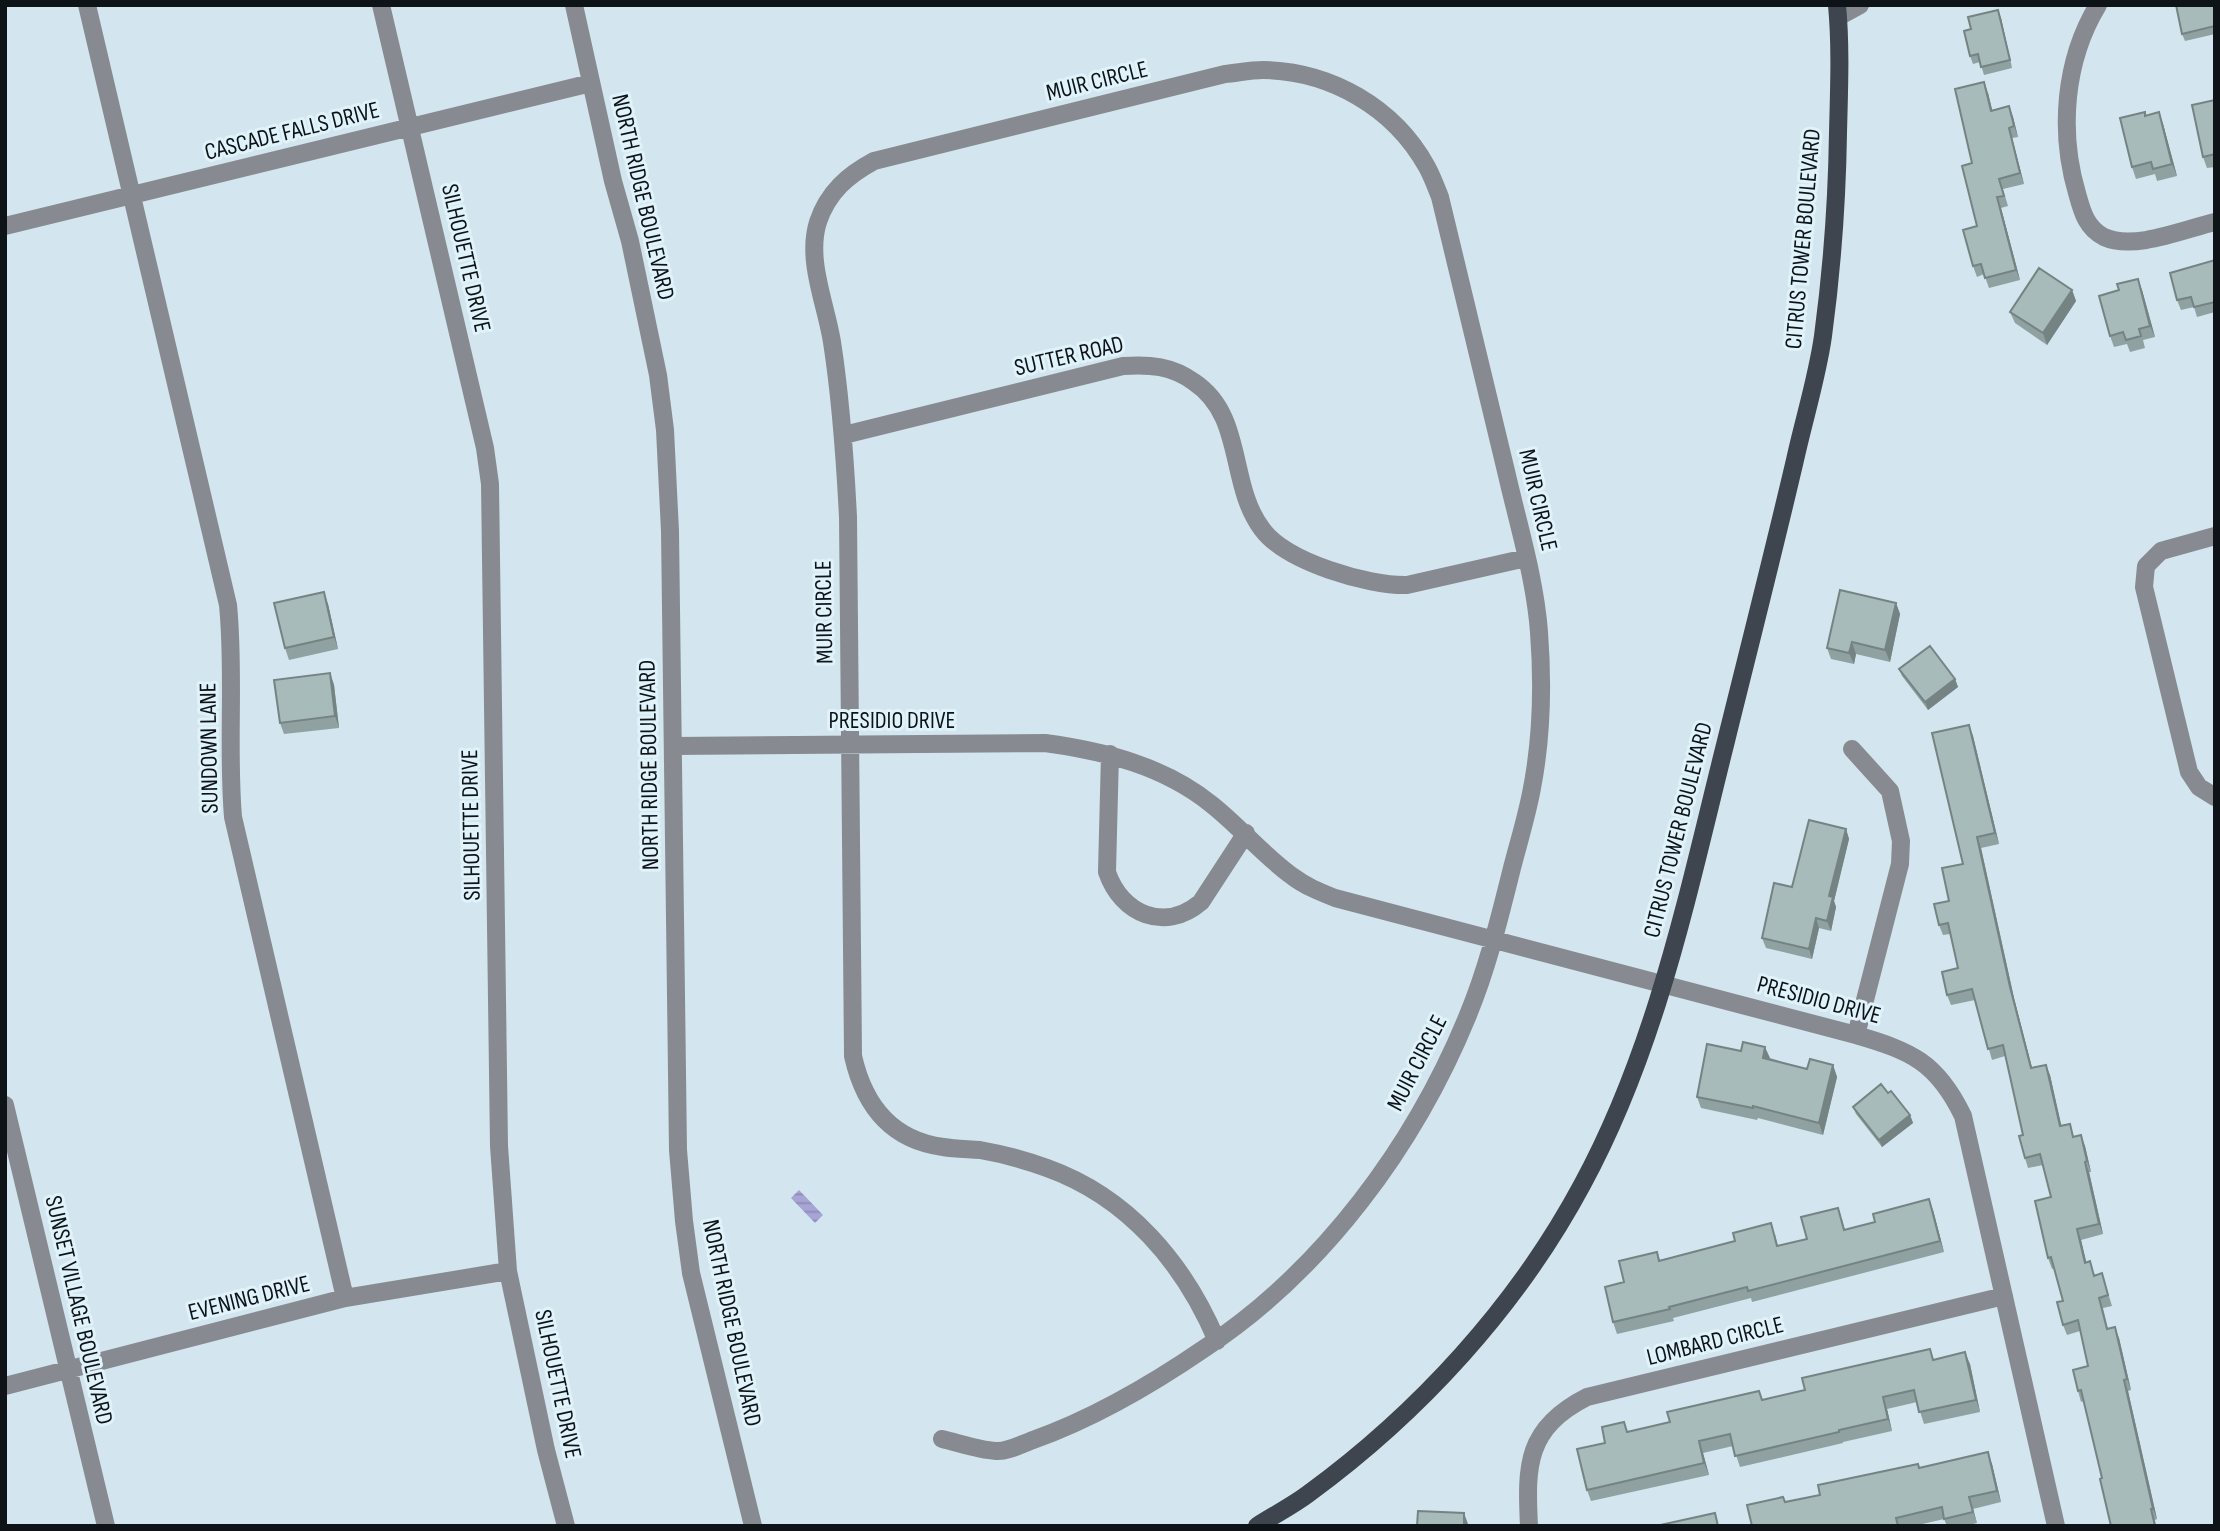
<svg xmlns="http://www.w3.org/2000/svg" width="2220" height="1531" viewBox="0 0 2220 1531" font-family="'Sofia Sans Condensed',sans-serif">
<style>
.water{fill:url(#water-rules)}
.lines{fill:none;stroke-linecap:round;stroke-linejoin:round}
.minor{stroke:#878b91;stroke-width:18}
.major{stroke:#3e454f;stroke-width:18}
.wall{fill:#90a1a1}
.shaded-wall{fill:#758383}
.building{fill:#a7bbbb;stroke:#758383;stroke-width:2}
.labels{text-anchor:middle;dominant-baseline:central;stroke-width:6;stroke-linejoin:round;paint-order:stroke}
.street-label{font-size:24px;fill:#0d1316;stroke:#e0f3fb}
</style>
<defs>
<pattern id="water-rules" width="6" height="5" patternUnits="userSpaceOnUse" patternTransform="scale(1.75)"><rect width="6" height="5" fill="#a7a4d6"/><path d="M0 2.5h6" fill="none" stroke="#8f8cb7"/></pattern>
</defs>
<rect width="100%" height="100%" fill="#d3e5ee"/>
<path class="water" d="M799,1190L823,1215L815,1223L791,1198Z"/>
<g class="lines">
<path class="minor" d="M87,5L228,605C235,676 227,746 233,817L345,1298
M381,5L485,448L490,484L499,1146L508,1271L546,1450L566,1526
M574,5L613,181L630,241L658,375L665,430L670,531L678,1150L684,1221L691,1273L753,1526
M2098,5C2064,61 2059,132 2077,193C2082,211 2086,228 2104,237C2134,251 2185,229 2215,222
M1838,17L1860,5
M5,226L591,83
M844,435L1123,366C1150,364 1172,366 1194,382C1245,416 1228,484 1262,529C1286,562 1368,586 1407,585L1526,558
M2215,536L2161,551L2146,566L2144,587L2189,772L2199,787L2215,797
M674,746L1045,743C1104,751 1164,766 1211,804C1239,826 1264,856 1292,876C1305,886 1320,892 1335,898L1856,1035C1911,1051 1937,1062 1963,1116L2056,1526
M1852,749L1890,791L1901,841L1900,864L1856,1035
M1110,754L1107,872C1121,914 1165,933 1201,902L1246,833
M5,1105L106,1526
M5,1386L345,1298L508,1271
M942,1439C959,1443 978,1450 996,1451C1007,1452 1022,1444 1033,1440C1095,1418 1151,1385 1205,1348C1323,1270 1415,1145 1468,1015C1487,969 1499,920 1511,872C1518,844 1527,816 1532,788C1542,736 1543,685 1539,632C1535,578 1518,524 1506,471C1484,380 1462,288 1440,197C1436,187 1432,176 1427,167C1394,107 1330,71 1263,70C1250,70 1237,73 1225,74L874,161C848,175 828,192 818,222C806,260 826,304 832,342C841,400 845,458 848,517L853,1056C864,1105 891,1140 943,1147C955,1149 968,1149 980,1150C1003,1154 1025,1160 1047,1168C1128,1197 1184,1263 1217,1341
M1529,1526C1526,1465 1526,1428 1587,1397L2004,1296"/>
<path class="major" d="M1257,1526C1274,1515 1292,1506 1308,1494C1419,1413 1517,1306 1582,1185C1657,1047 1688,892 1726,741C1749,648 1773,554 1795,460C1804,419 1817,378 1823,336C1832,269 1837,200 1838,133C1839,90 1841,48 1837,5"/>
</g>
<path class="wall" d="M2215,5V34L2185,41L2182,34Z
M2001,18L2012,68L1984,75L1980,62L1973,64L1970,56L1971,29Z
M1988,93L1992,110L2009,106L2013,117L2018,137L2012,138L2024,184L2003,189L2008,206L2001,208L2020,280L1989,288L1984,274L1977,277L1973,266L1977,226L1972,163Z
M2215,100V167L2207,168L2203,157Z
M2146,116L2163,124L2177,176L2157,181L2155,174L2136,179L2132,167Z
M2215,260V312L2197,317L2194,307L2181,310L2177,300Z
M2072,290L2076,301L2047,345L2015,323L2010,312Z
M2142,290L2155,337L2143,340L2145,348L2130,352L2127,344L2114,347L2110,336Z
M1896,603L1900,614L1890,662L1856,654L1854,664L1831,659L1827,648Z
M328,604L338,649L289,660L285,648Z
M1899,669L1955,679L1958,687L1928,710L1902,676Z
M330,673L334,685L339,728L284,734L280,723Z
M1969,725L1973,736L1999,844L1981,848L2014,998L2032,1068L2050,1075L2061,1126L2085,1146L2091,1172H2089L2103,1234L2081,1240L2086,1262L2095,1275L2102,1273L2112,1306L2103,1308L2108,1329L2119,1338L2131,1390L2128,1391L2157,1519L2155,1520L2156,1526H2111L2102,1478L2084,1401L2081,1402L2078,1391L2088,1366L2080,1331L2067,1335L2063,1325V1301L2054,1268L2052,1269L2048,1258L2051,1197L2043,1165L2028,1168L2025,1158L2023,1135L2005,1056L1992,1060L1975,1000L1951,1005L1947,995L1958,968L1950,934L1943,935L1939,925L1963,864Z
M1846,829L1849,839L1834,901L1836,907L1831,931L1819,928L1812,959L1766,948L1762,938L1792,887Z
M1770,1058L1807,1069L1833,1065L1837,1077L1823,1135L1758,1118L1757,1120L1701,1108L1697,1097Z
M1853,1107L1910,1115L1913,1123L1882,1147L1856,1114Z
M1933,1210L1944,1252L1752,1302L1751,1298L1673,1318L1674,1321L1617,1334L1613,1322L1624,1282L1657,1252L1660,1260L1775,1234L1778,1246L1807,1239L1842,1219L1845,1230Z
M1934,1360L1970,1364L1980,1412L1924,1424L1917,1402L1887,1409L1892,1431L1843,1442V1443L1740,1467L1733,1446L1703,1453L1709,1475L1591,1501L1587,1490L1605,1443L1628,1432Z
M1992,1464L2001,1502L1973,1509L1977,1523L1966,1526H1947L1944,1519L1914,1526H1752L1785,1502L1820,1495L1919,1468Z"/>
<path class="shaded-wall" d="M1998,10L2001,18L2012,68L2010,60Z
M1984,82L1988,93L1995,121L1991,111Z
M2009,106L2013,117L2018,137L2014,126Z
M2159,112L2163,124L2177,176L2172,164Z
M2009,128L2012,138L2024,184L2020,173Z
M1997,197L2001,208L2020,280L2016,270Z
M2138,279L2142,290L2155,337L2150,326Z
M2072,290L2076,301L2047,345L2043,333Z
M324,592L328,604L338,649L334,637Z
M1896,603L1900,614L1890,662L1885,650Z
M1852,642L1856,654L1854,664L1849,653Z
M330,673L334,685L339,728L335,716Z
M1955,679L1958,687L1928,710L1925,702Z
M1969,725L1973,736L1999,844L1995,833Z
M1846,829L1849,839L1834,901L1836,907L1831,931L1827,921L1829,896Z
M1977,837L1981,848L2014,998L2035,1079L2031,1068L2010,987Z
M1816,918L1819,928L1812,959L1809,949Z
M1765,1047L1770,1058L1767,1069L1763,1058Z
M1833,1065L1837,1077L1823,1135L1819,1123Z
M2046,1065L2050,1075L2064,1137L2060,1126Z
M1910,1115L1913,1123L1882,1147L1879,1140Z
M2081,1135L2085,1146L2091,1172L2087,1161Z
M2085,1162L2089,1172L2103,1234L2099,1224Z
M1929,1199L1933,1210L1944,1252L1940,1241Z
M2077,1229L2081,1240L2089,1273L2085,1263Z
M2115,1327L2119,1338L2131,1390L2127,1379Z
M1965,1352L1970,1364L1980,1412L1976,1400Z
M2124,1380L2128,1391L2157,1519L2153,1509Z
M1883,1397L1887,1409L1892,1431L1888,1419Z
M1699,1441L1703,1453L1709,1475L1704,1463Z
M1988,1452L1992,1464L2001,1502L1997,1491Z
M1969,1497L1973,1509L1977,1523L1973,1512Z
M1464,1513L1468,1524V1526H1464Z"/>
<path class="building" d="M2176,5H2215V26L2182,34Z
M1998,10L2010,60L1981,67L1978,54L1970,56L1964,31L1971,29L1968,17Z
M1984,82L1991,111L2009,106L2014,126L2009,128L2020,173L1999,179L2004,196L1997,197L2016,270L1985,278L1981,264L1973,266L1963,230L1977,226L1962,166L1972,163L1955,89Z
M2215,100V154L2203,157L2192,105Z
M2145,112V116L2159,112L2172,164L2153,169L2151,162L2132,167L2120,118Z
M2215,260V302L2194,307L2191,297L2177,300L2170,273Z
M2039,268L2072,290L2043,333L2010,312Z
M2138,279L2150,326L2139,329L2141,336L2126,340L2123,332L2110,336L2099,296L2119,290L2117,284Z
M1840,590L1896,603L1885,650L1852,642L1849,653L1827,648Z
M324,592L334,637L285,648L274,603Z
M1930,646L1955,679L1925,702L1899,669Z
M330,673L335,716L280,723L274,680Z
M1969,725L1995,833L1977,837L2010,987L2031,1068L2046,1065L2060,1126L2070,1124L2073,1137L2081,1135L2087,1161L2085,1162L2099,1224L2077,1229L2085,1263L2090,1261L2094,1276L2102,1273L2108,1295L2099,1298L2107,1329L2115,1327L2127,1379L2124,1380L2153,1509H2151L2155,1526H2111L2100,1479L2102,1478L2081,1390L2078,1391L2073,1370L2088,1366L2078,1320L2063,1325L2057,1302L2063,1301L2051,1257L2048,1258L2035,1201L2051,1197L2040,1154L2025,1158L2019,1136L2023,1135L2003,1045L1988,1049L1972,989L1947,995L1942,972L1958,968L1948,923L1939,925L1934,904L1949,901L1942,868L1963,864L1932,733Z
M1809,820L1846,829L1829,896L1833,897L1827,921L1816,918L1809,949L1762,938L1774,883L1792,887Z
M1743,1042L1765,1047L1763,1058L1807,1069L1810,1059L1833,1065L1819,1123L1753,1106V1108L1697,1097L1707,1044L1741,1051Z
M1881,1084L1888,1093L1891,1091L1910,1115L1879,1140L1853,1107Z
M1929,1199L1940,1241L1748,1291L1747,1287L1669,1307L1670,1309L1613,1322L1605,1287L1624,1282L1619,1261L1657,1252L1659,1261L1735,1241L1733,1233L1771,1223L1777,1246L1807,1239L1801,1217L1838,1208L1844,1230L1875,1222L1873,1214Z
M1930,1349L1933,1360L1965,1352L1976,1400L1919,1412L1914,1390L1883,1397L1888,1419L1839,1430V1432L1735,1456L1730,1434L1699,1441L1704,1463L1587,1490L1577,1449L1605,1443L1602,1427L1624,1422L1627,1432L1670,1422L1667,1412L1759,1391L1762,1400L1805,1390L1802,1378Z
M1988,1452L1997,1491L1969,1497L1973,1512L1944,1519L1942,1507L1896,1518L1898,1526H1752L1747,1505L1783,1497L1785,1502L1820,1495L1818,1485L1918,1464L1919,1468Z
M1418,1511L1464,1513V1526H1417Z
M1715,1513L1718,1526H1660V1525Z"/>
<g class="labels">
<g class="street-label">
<text transform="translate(1097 81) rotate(-14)">MUIR CIRCLE</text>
<text transform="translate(292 131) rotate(-14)">CASCADE FALLS DRIVE</text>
<text transform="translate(643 197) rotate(77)">NORTH RIDGE BOULEVARD</text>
<text transform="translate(1803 239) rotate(-85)">CITRUS TOWER BOULEVARD</text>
<text transform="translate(466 258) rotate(77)">SILHOUETTE DRIVE</text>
<text transform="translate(1069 356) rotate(-13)">SUTTER ROAD</text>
<text transform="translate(1538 500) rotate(77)">MUIR CIRCLE</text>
<text transform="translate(824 612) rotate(-91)">MUIR CIRCLE</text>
<text x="892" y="720">PRESIDIO DRIVE</text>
<text transform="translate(209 748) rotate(-91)">SUNDOWN LANE</text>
<text transform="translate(649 765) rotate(-91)">NORTH RIDGE BOULEVARD</text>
<text transform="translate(471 825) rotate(-91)">SILHOUETTE DRIVE</text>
<text transform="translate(1678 830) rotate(-76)">CITRUS TOWER BOULEVARD</text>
<text transform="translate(1819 1000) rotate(15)">PRESIDIO DRIVE</text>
<text transform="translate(1417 1063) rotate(-63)">MUIR CIRCLE</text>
<text transform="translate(249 1298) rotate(-14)">EVENING DRIVE</text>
<text transform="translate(79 1310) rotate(77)">SUNSET VILLAGE BOULEVARD</text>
<text transform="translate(732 1323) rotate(78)">NORTH RIDGE BOULEVARD</text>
<text transform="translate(1715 1341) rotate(-14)">LOMBARD CIRCLE</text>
<text transform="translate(558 1384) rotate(78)">SILHOUETTE DRIVE</text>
</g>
</g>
<rect width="2220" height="1531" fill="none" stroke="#0d1316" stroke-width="14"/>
</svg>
